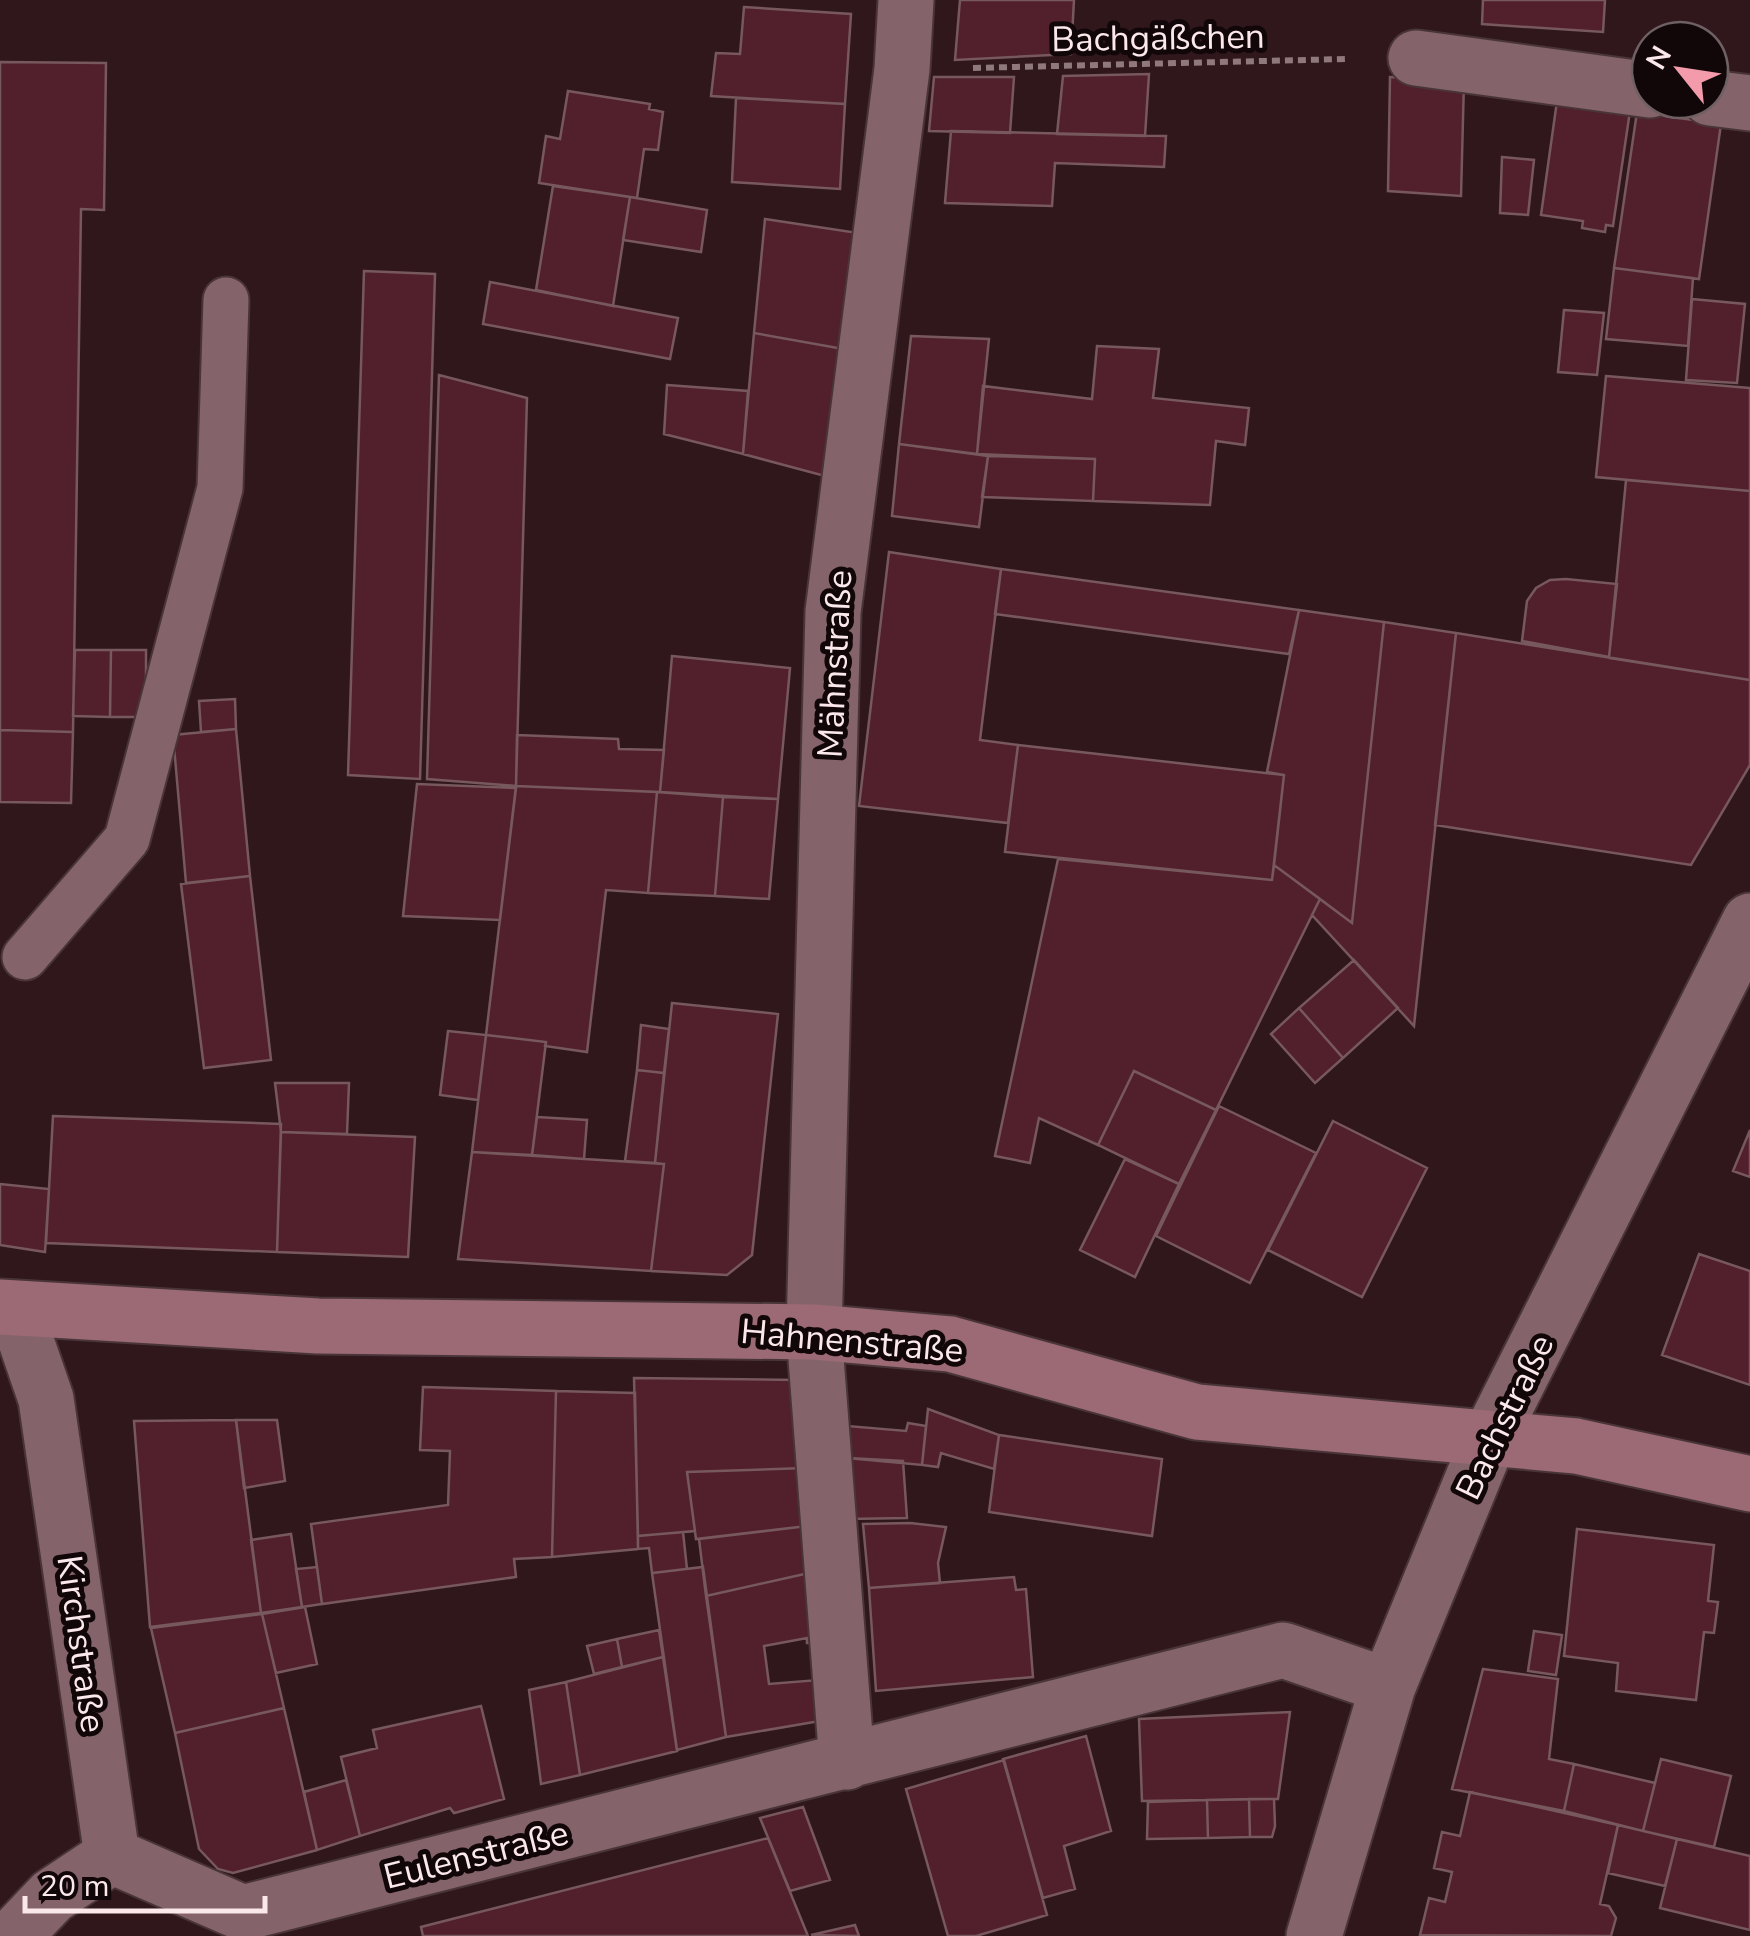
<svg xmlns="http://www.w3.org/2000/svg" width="1750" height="1936" viewBox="0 0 1750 1936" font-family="'Nunito Sans',sans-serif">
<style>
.building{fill:#521f2c;stroke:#77585d;stroke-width:2.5}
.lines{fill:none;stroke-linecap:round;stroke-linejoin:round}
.service-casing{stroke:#493539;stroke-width:49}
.minor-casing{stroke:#493539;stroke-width:59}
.secondary-casing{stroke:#493539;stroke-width:59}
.path{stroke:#8f797d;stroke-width:6;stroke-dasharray:8 5;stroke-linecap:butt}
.service{stroke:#84646a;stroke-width:45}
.minor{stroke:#84646a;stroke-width:55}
.secondary{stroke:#9b6a74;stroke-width:55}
.labels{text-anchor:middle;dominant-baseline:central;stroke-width:10;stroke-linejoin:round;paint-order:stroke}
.street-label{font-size:35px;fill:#fbe8eb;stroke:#110608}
</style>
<rect width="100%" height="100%" fill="#30171c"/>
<path class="building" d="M960,0H1074L1071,54L955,60Z
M1483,0H1605L1603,32L1482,24Z
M744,7L851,14L845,104L711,96L716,53L740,54Z
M0,62L106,63L104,210L81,209L73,732L0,730Z
M1149,74L1145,136L1057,134L1063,76Z
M934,77H1014L1010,133L929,131Z
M1390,77L1464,81L1461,196L1388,191Z
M568,91L650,104L649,109L663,112L658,150L644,149L637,198L539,183L546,136L560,139Z
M736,98L845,104L840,189L732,182Z
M1557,101L1630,111L1613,226L1606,225L1605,232L1582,228L1583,221L1541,215Z
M1637,112L1721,124L1699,279L1614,268Z
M951,131L1166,136L1164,167L1055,163L1052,206L945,203Z
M1502,157L1534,160L1528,215L1500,213Z
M553,186L630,197L613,306L536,290Z
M630,197L707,210L701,252L623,240Z
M765,219L858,233L849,350L754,333Z
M1614,268L1693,278L1688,346L1606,339Z
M364,271L435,274L420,779L348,775Z
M490,282L678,318L670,359L483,324Z
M1692,299L1745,304L1737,383L1686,380Z
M1564,310L1604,313L1597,375L1558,372Z
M754,333L849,350L836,479L743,454Z
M911,336L989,339L977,454L899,444Z
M1097,346L1159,349L1153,398L1249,408L1245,445L1216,441L1210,505L1093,501L1095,459L977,454L983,386L1092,399Z
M439,375L527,398L516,786L427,779Z
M1606,376L1750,388V491L1596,477Z
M667,385L748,391L743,454L664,434Z
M899,444L988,456L979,527L892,516Z
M988,456L1095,459L1093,501L982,497Z
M1626,480L1750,491V680L1609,658Z
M889,552L1001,569L980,740L1018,745L1008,823L859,806Z
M1001,569L1299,610L1289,654L995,614Z
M1566,579L1617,584L1609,657L1522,641L1527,601L1536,588L1550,580Z
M1299,610L1384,622L1352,923L1274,865L1284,775L1267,772Z
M1384,622L1456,633L1414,1026L1312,915L1320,899L1352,923Z
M1456,633L1750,680V765L1691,865L1435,825Z
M75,650H111L110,717L73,716Z
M111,650H146V717H110Z
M672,656L790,668L778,799L660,792Z
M235,699L236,729L201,732L199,701Z
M236,729L250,876L186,883L173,735Z
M0,730L73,732L71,803L0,802Z
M517,735L618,739L619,749L664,750L660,792L516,786Z
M1018,745L1284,775L1272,880L1005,852Z
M417,784L516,788L500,920L403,916Z
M516,786L657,792L648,893L606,890L587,1052L545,1046L546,1042L486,1035Z
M657,792L723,797L715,896L648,893Z
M723,797L778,799L769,899L715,896Z
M1058,859L1272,880L1274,865L1320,899L1216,1110L1134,1071L1098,1145L1039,1118L1030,1163L995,1156Z
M250,876L271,1060L204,1068L181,884Z
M1354,960L1398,1008L1343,1058L1299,1008Z
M672,1003L778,1014L752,1255L727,1275L651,1271L664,1164L655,1163Z
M1299,1008L1343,1058L1315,1083L1271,1034Z
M641,1025L669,1029L664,1073L637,1070Z
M448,1031L486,1035L478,1100L440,1095Z
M486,1035L546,1042L532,1155L472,1152Z
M637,1070L664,1073L655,1163L625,1161Z
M1134,1071L1216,1110L1179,1184L1098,1145Z
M275,1083H349L347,1134L281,1132Z
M1219,1106L1316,1153L1250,1283L1156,1236Z
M53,1116L281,1124L277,1252L46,1243Z
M537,1117L587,1120L584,1159L532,1155Z
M1333,1121L1427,1168L1362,1297L1268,1250Z
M1750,1130V1177L1733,1171Z
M281,1132L415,1137L408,1257L277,1252Z
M472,1152L664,1164L651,1271L458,1259Z
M1125,1159L1179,1184L1135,1277L1080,1250Z
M0,1184L49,1189L45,1252L0,1245Z
M1699,1254L1750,1271V1385L1662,1355Z
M634,1378L798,1380L805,1468L687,1472L695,1531L638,1536Z
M423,1387L556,1391L552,1557L514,1559L516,1577L322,1604L311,1524L448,1505L450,1451L420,1450Z
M556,1391L635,1393L638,1549L552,1557Z
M928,1409L999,1435L994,1469L941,1453L938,1467L922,1465Z
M236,1420H277L285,1481L244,1488Z
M236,1420L261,1613L150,1627L134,1421Z
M908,1423L926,1426L922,1465L848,1458V1426L906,1431Z
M999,1435L1162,1459L1152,1536L989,1512Z
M848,1458L903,1461L907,1518L848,1519Z
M805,1468L807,1526L696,1539L687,1472Z
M910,1523L946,1527L938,1563L940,1583L869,1588L863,1524Z
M807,1526L809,1573L706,1596L699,1539Z
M1577,1529L1714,1545L1708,1601L1718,1602L1714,1633L1704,1632L1696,1700L1616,1691L1618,1663L1564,1656Z
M683,1532L687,1569L652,1573L649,1548L638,1549V1536Z
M291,1534L302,1607L261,1613L251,1540Z
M317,1567L322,1604L302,1607L296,1569Z
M703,1567L726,1737L677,1750L652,1573Z
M809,1573L815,1643H807V1638L764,1646L769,1684L818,1680L820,1721L726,1737L706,1596Z
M1014,1577L1016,1590L1026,1589L1033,1677L876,1691L869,1588Z
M305,1607L317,1664L276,1673L262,1614Z
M262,1614L284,1708L175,1733L151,1628Z
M659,1630L663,1657L622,1667L617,1639Z
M1534,1631L1562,1635L1556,1675L1528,1671Z
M617,1639L622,1667L594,1674L587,1646Z
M663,1657L677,1751L580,1775L566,1682Z
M1483,1669L1558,1679L1549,1759L1574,1764L1564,1811L1452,1789Z
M566,1682L580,1775L541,1784L529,1690Z
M481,1706L504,1799L458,1812L454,1813L450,1808L360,1836L341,1757L377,1748L373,1730Z
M284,1708L317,1850L233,1873L218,1869L199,1849L175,1733Z
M1290,1712L1278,1799L1142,1801L1139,1719Z
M1086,1736L1111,1831L1064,1846L1075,1889L1043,1898L1003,1759Z
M1661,1759L1731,1776L1714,1847L1643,1831Z
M1004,1760L1047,1915L976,1936H948L906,1789Z
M1574,1764L1655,1783L1643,1831L1564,1811Z
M346,1780L360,1836L317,1850L304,1792Z
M1470,1792L1618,1825L1600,1904L1609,1906L1616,1918L1611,1936L1420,1935L1429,1898L1445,1902L1452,1872L1434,1868L1442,1832L1460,1836Z
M1249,1799L1250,1837L1208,1838L1207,1800Z
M1249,1799H1274L1275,1826L1272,1837H1250Z
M1207,1800L1208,1838L1147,1839L1148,1802Z
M803,1807L830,1880L790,1891L760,1818Z
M1618,1825L1677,1839L1665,1886L1608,1873Z
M768,1838L808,1936H423L421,1927Z
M1677,1839L1750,1856V1930L1660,1908Z
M855,1925L859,1936L811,1935Z"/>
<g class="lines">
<defs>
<path id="service" d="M25,957L127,839L220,488L226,300"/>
<path id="minor" d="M1416,58L1650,90
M1710,98L1750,103
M15,1309L46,1399L112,1856
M847,1762L814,1332L833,612L902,69L906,0
M112,1856L243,1913L1283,1650L1388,1686
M14,1936L52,1896L112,1856
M1314,1936L1388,1686L1489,1439L1750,921"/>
<path id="secondary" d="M0,1307L318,1326L814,1332L950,1344L1197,1412L1576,1446L1750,1484"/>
</defs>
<use href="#service" class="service-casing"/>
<use href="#minor" class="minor-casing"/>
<use href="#secondary" class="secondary-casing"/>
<path class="path" d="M973,68L1345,59"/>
<use href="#service" class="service"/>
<use href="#minor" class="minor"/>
<use href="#secondary" class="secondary"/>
</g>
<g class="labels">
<g class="street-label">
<text transform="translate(1158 38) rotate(-1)">Bachgäßchen</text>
<text transform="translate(835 664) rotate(-87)">Mähnstraße</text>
<text transform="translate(852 1341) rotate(5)">Hahnenstraße</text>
<text transform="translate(1505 1417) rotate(-64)">Bachstraße</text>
<text transform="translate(81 1644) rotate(82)">Kirchstraße</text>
<text transform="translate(476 1855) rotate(-14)">Eulenstraße</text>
</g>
</g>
<g transform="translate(1680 70) rotate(300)"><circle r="48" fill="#110608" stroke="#6f6063" stroke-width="2.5"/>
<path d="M0-8L18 38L0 25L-18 38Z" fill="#f39aab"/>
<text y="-15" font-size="28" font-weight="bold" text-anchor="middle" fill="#fbe8eb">N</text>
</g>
<path d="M25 1896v15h240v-15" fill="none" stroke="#fbe8eb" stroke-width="5"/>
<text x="40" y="1896" font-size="30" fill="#fbe8eb" stroke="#110608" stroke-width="8" paint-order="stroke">20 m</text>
</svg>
